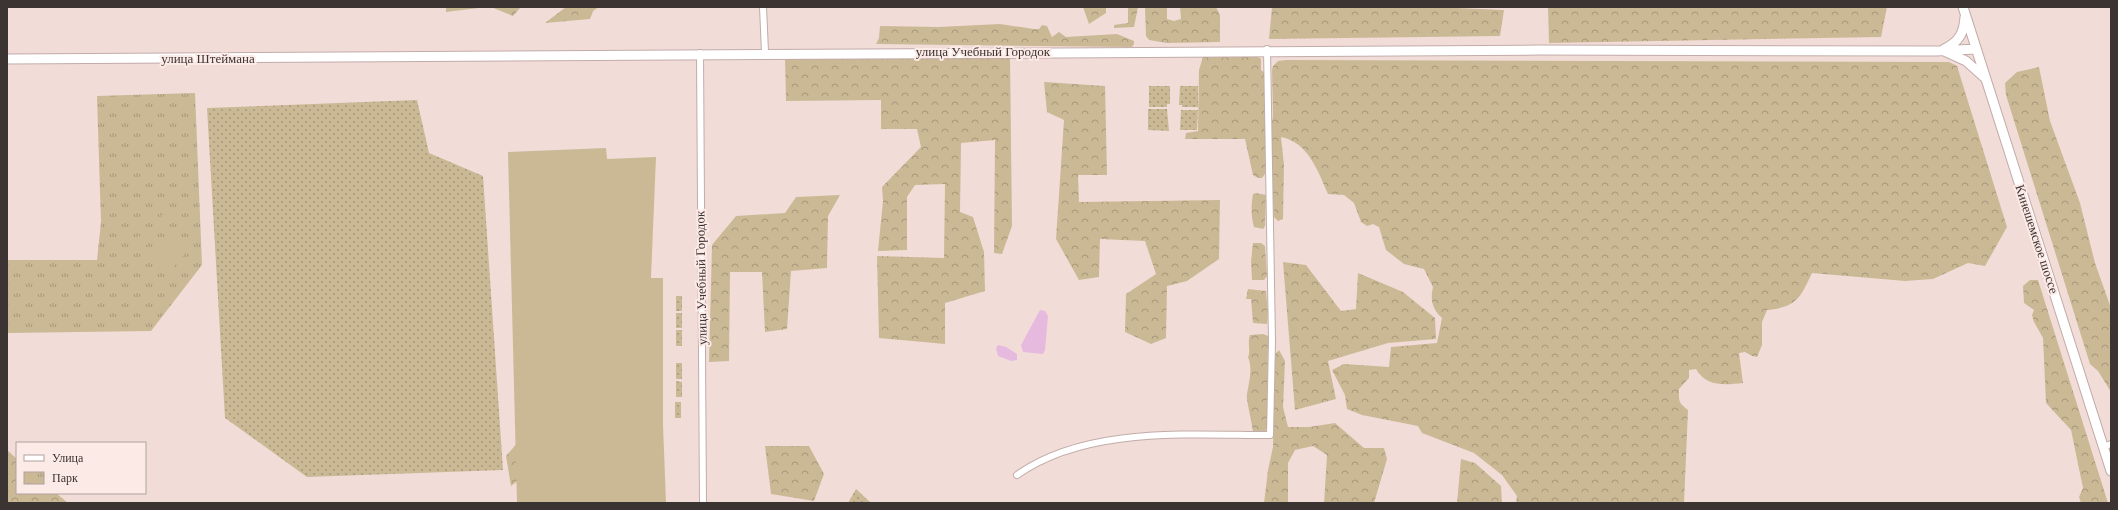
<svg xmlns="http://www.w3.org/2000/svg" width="2118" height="510" viewBox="0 0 2118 510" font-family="Georgia,serif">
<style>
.grass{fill:url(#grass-dots)}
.forest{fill:url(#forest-crowns)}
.park{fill:url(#park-tufts)}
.garden{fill:#cbb995}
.water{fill:#e5bade}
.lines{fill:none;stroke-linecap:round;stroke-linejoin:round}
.street-casing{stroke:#c2aca9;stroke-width:8}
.secondary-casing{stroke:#c2aca9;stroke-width:11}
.street{stroke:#fff;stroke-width:6}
.secondary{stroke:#fff;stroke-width:9}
.labels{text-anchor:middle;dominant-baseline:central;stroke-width:4;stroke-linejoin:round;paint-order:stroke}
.street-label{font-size:13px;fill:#3c3432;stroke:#fceae7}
</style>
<defs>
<pattern id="grass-dots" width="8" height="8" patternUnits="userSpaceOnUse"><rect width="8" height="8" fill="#cbb995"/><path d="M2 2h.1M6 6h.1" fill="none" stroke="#a6977a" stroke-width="1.8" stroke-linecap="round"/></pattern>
<pattern id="forest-crowns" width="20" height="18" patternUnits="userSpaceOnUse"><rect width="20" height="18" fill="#cbb995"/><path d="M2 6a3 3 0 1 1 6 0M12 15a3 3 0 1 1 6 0" fill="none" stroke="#a6977a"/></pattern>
<pattern id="park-tufts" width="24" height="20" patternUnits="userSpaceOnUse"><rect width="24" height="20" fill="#cbb995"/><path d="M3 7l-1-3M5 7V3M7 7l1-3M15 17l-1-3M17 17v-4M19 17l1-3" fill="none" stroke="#a6977a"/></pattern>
</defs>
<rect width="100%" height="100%" fill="#f2dcd8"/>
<path class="grass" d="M1149,86H1170V104H1167V107H1149Z
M1180,86H1198V107H1182V105H1179Z
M417,100L429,153L483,176L503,470L307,477L225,418L207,108Z
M1148,109H1167L1169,131L1148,130Z
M1181,110H1198L1197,130H1180Z
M676,296H682V311H676Z
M676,313H682V328H676Z
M676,330H682V346H676Z
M676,363H682V379H676Z
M676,381L682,382V397H676Z
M675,402H681V418H675Z
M856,489L871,503H848Z"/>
<path class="forest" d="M446,7H487L446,12Z
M491,7H521L513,16Z
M566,7H599L593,11L590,19L545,23Z
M1083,7H1106V13L1089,24Z
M1128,7H1138L1134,27L1114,28V25L1128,23Z
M1145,7H1167V19L1174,21L1181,19L1180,7H1216L1220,15V42L1167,43L1149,40L1146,36Z
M1272,7H1433L1504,10L1500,36L1269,39Z
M1548,7H1887L1881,37L1549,43Z
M1000,24L1034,29H1039L1042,25L1047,26L1052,37L1059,32L1066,37L1117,34L1134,41V44L1132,47L876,44L879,38L880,26L938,27Z
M1221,56H1256L1261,59V70L1265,73V174L1262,178H1258L1253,175L1245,139H1185L1186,133L1198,131L1199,70L1203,57Z
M1010,57L1012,226L1002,254L994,253L995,140L961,143L960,212L973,217L984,252L985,291L945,303V344L879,338L877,256L944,258L945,184L915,185L907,197V250L878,251L883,201L882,187L921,147L917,129H881V100L786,101L785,58Z
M1286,60L1949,62L1957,66L2007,227L1985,266L1968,263L1933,279L1905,281L1812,273C1800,298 1797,307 1767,310L1762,322V345L1757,357L1752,356L1745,352L1739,353L1743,383C1725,385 1706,387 1696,369L1689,370V378L1679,389C1679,402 1678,402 1688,410L1684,503H1516L1517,496L1502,475L1474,453L1422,433L1418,426L1362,415L1347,409L1345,395L1332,370L1344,364L1389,367L1391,347L1437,343L1442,318C1432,309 1430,299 1433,287L1424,269L1404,264L1386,250L1379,227L1373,224L1367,226L1361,222L1354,203L1344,195L1328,194C1318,171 1308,142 1281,137L1284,165L1283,219L1278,221L1274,217L1270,135L1273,116L1272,71L1273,66L1278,61Z
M2039,67L2050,121L2080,203L2095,263L2111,308V392L2098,371L2090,364L2006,95L2005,83L2017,72Z
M1044,82L1105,86L1107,175H1078L1079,202L1220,200L1219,259L1187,281L1167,286L1166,338L1151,344L1125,332L1126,294L1156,274L1145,241L1100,239L1099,277L1079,280L1056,239L1064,120L1047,112Z
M1256,193L1266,195L1265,226L1263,229L1254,227C1251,217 1251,205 1253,194Z
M840,195L828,216L827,268L791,271L787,329L765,332L762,272H730L729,361L709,362L712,245L736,216L785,213L796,197Z
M1253,243H1261L1265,246L1267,276L1264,280H1252L1251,262Z
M1283,262L1306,265L1341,311L1356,309L1358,273L1403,292L1435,318L1436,339L1388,343L1328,361L1336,399L1295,410Z
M2030,280H2038L2108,503H2081L2079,497L2083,488L2071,430L2046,403L2043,338L2034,322L2032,315L2034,310L2024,303L2023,286Z
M1248,289L1266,291L1268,314L1267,324L1253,323L1251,299H1246Z
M1263,334L1268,336L1267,428L1265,432L1256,433L1253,431C1252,423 1246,399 1247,394C1249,382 1253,369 1248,357C1251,350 1247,343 1250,335Z
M1279,350L1285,361L1283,407L1288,427H1309L1335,423L1364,448H1384L1387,459L1374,503H1324L1327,455L1313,446L1295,450L1288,463V503H1264L1268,470L1273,447L1275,354Z
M524,435L534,469L511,486L506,456Z
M765,446H809L824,474L814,501L771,494Z
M7,450L17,459V493H56L68,503H7Z
M1461,459L1475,463L1501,486L1502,503H1457Z"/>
<path class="park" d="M195,93L202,265L151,331L7,333V260H97L101,222L97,96Z"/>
<path class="garden" d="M606,148L607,159L656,157L651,278H663V425L666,503H517L508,152Z
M163,214L171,220L167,225L159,219Z
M139,236L148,243L142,250L133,244Z
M172,237L188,250L167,275L151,262Z"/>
<path class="water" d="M1040,310L1045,311L1048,316L1045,350L1043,354L1023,352L1021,345Z
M998,345L1006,347L1017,354V360L1011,361L998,356L996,348Z"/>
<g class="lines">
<defs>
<path id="street" d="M763,7L765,52
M700,53L703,503
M2103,447L2111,444
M1017,475C1086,426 1190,435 1270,435L1272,341L1267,49"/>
<path id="secondary" d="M1963,7L2111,471
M1944,49C1959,42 1964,33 1965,17
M1944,51L1966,61L1985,78
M7,59C650,53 1293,48 1936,51L1976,49"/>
</defs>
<use href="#street" class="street-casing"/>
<use href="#secondary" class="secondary-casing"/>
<use href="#street" class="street"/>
<use href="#secondary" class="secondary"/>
</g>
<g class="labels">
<g class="street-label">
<text x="983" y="51">улица Учебный Городок</text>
<text x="208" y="58">улица Штеймана</text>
<text transform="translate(2037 239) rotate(72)">Кинешемское шоссе</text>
<text transform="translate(701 278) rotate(-91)">улица Учебный Городок</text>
</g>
</g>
<rect width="2118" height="510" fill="none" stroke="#3c3432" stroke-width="16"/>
<rect x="16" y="442" width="130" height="52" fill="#fceae7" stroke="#afa19f"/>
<rect x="24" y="455" width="20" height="6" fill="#ffffff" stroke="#afa19f"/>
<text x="52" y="462" font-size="12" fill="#3c3432">Улица</text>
<rect x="24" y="472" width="20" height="12" fill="url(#park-tufts)" stroke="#afa19f"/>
<text x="52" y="482" font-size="12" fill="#3c3432">Парк</text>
</svg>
